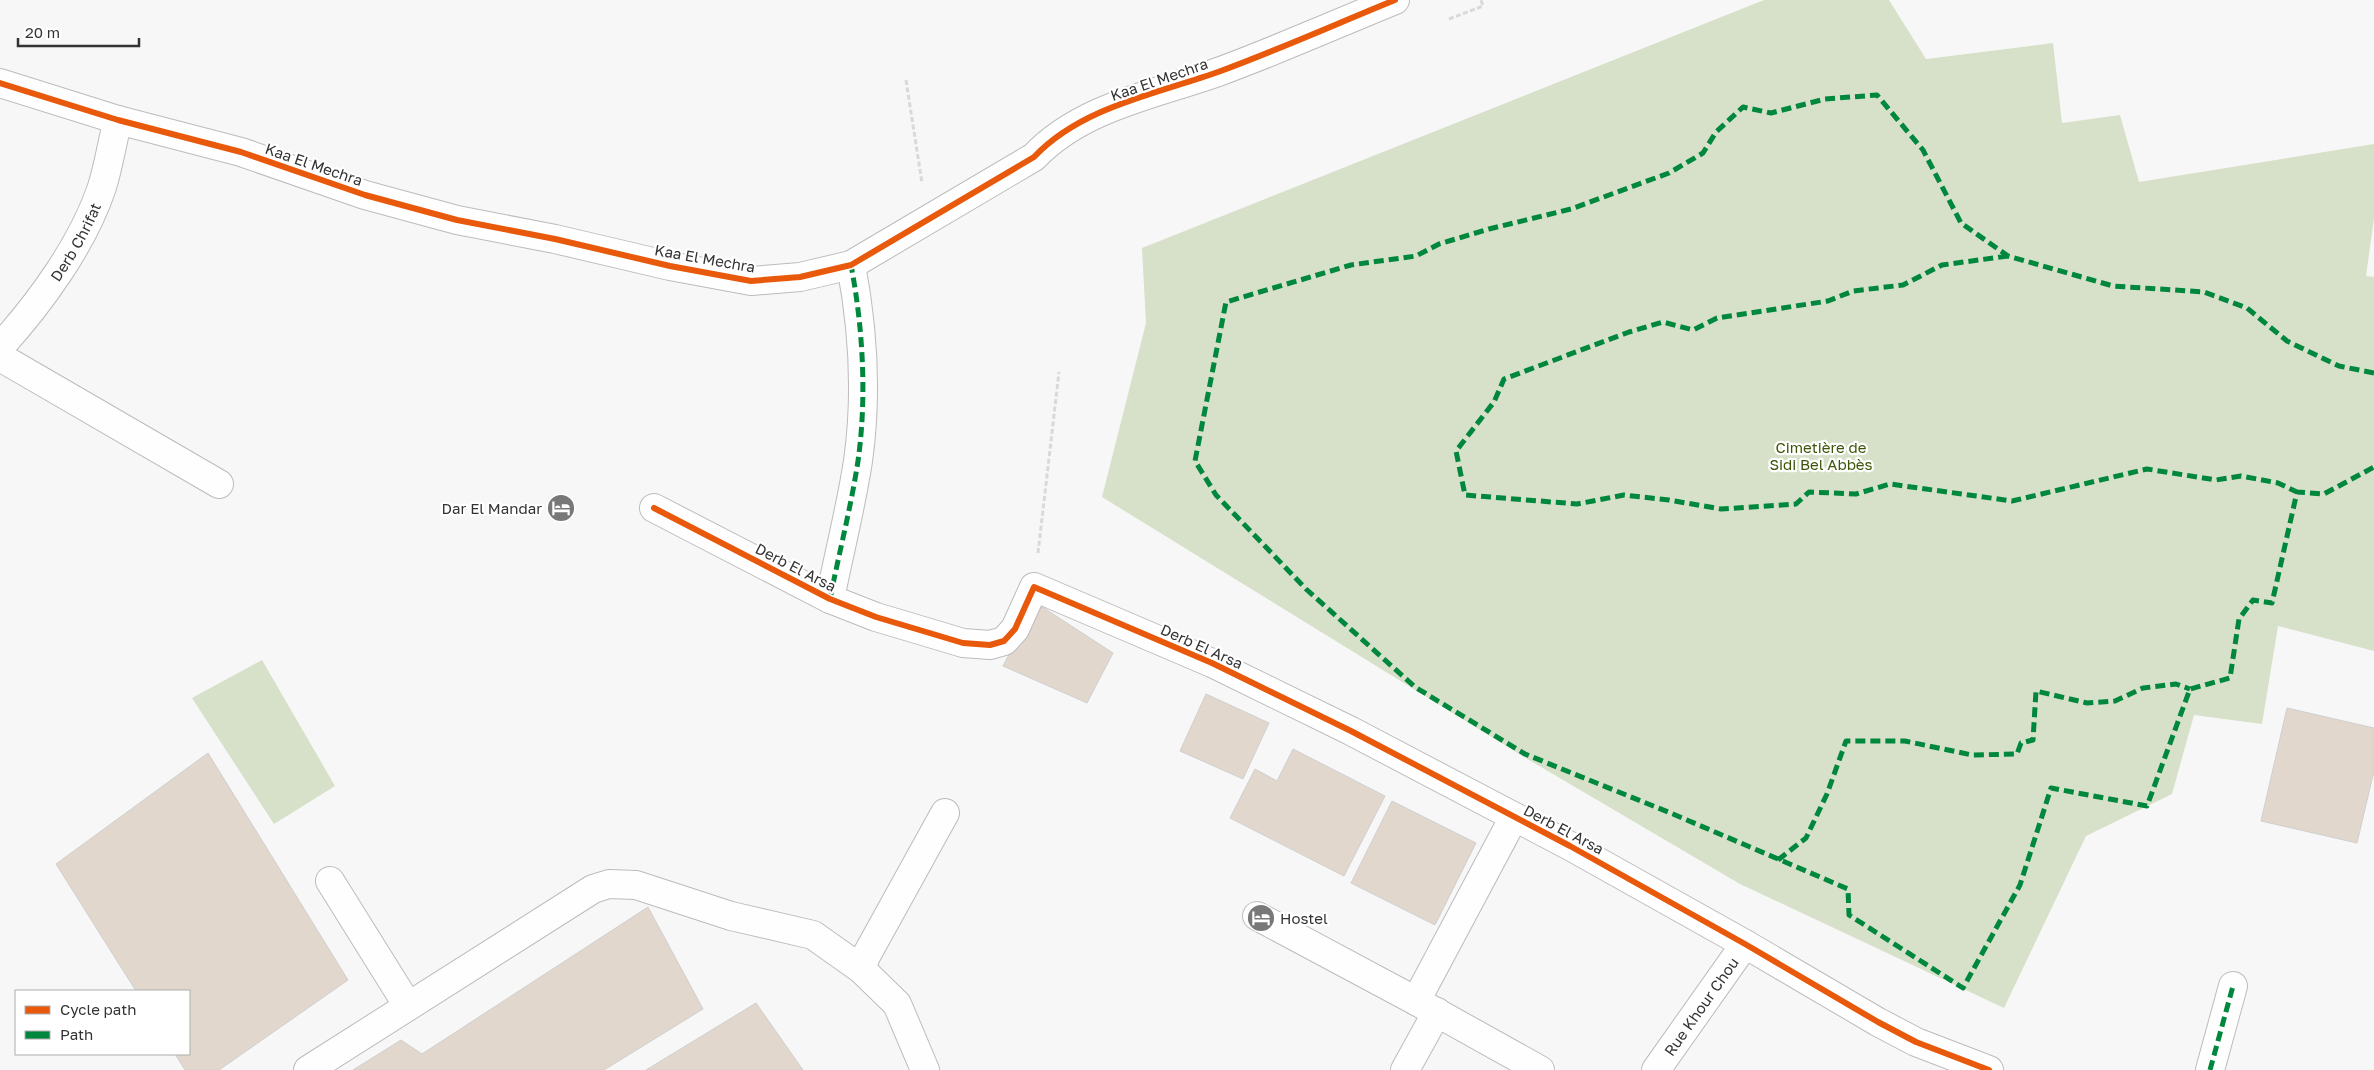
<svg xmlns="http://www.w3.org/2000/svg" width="2374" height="1070" viewBox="0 0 2374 1070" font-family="'Golos Text',sans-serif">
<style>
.green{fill:#d7e0c8}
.building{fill:#e2d7cc;stroke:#cfcfcf}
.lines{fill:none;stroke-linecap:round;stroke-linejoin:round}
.minor-casing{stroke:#bcbcbd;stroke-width:30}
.path{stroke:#d9d9d9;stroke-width:3;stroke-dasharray:5 2.5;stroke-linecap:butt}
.minor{stroke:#fefefe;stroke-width:28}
.quiet{stroke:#00873e;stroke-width:5;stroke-dasharray:10 5;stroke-linecap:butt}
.cycleway-casing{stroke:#fff;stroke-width:9}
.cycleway{stroke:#e8590c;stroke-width:6}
.labels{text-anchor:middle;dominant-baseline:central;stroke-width:4.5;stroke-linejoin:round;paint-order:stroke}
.street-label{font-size:15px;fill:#333334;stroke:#fff}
.park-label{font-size:15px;fill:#3d5409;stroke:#fff}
.poi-label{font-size:15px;fill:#333334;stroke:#fff;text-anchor:end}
</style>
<rect width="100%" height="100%" fill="#f7f7f7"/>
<path class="green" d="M1764,0H1889L1926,59L2053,43L2062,123L2120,115L2139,182L2374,144V218L2366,276L2374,277V651L2278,626L2262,724L2194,715L2172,794L2086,836L2004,1008L1740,884L1524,757L1102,497L1146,323L1142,248Z
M262,660L335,786L274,824L192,698Z"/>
<path class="building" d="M1036,603L1113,653L1087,703L1003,666Z
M1206,694L1269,723L1243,779L1180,751Z
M2287,708L2374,728V771L2357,843L2261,821Z
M1293,749L1385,796L1344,876L1230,818L1255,769L1277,781Z
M208,753L348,980L219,1070H185L175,1054H189V991H136L56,864Z
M1392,801L1476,843L1435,925L1351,883Z
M648,907L703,1009L604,1070H353L401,1040L422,1054Z
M756,1003L803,1070H646Z"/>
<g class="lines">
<defs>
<g id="minor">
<path d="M0,83L118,120L241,152L365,195L457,220L555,239L670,266L751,281L800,277L851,265L1034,157C1081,107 1156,94 1218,72C1278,50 1336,24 1395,0"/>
<path id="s1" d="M0,347C40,303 83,244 102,187C109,165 112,142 118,120"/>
<path d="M0,357L219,484"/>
<path d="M654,508L830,599L876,617L963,643L990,645L1004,641L1015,629L1034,587L1212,663L1351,731L1570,846L1745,944L1878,1022L1916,1042L1989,1070"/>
<path d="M830,599C839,553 851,507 858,461C867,397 863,328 851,265"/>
<path d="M330,881L408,1006"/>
<path d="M1257,916L1416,1001L1540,1070"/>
<path d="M861,969L866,956L945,813"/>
<path d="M1416,1001L1514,817"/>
<path d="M308,1070L593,889L609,884L636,885L731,916L813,935L861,969L897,1004L925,1070"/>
<path d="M1405,1070L1437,1012"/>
<path id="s2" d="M1656,1070L1745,944"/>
<path d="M2210,1070L2233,986"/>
</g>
</defs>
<use href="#minor" class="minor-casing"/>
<path class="path" d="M1449,19L1483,6L1481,0
M906,80L922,183
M1038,553L1059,372"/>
<use href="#minor" class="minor"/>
<path class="quiet" d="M2008,256L1942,265L1903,285L1853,291L1828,301L1717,318L1693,330L1663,322L1629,332L1504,379L1494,402L1456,451L1465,495L1577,504L1624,495L1669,500L1721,509L1796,504L1809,492L1856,494L1890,484L2012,501L2147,469L2216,480L2241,476L2278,483L2297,492
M2374,373L2339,366L2287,341L2247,308L2204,292L2113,286L2008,256L1961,223L1923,150L1877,95L1825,99L1771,113L1743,107L1716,132L1703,153L1669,173L1571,209L1489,229L1439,244L1416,256L1351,265L1226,302L1195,461L1216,495L1306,589L1415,687L1525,754L1673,814L1848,889L1849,915L1963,988L2020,885L2051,788L2147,806L2190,689L2230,678L2239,619L2253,600L2272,603L2297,492L2324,494L2374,467
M830,599C839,553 851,507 858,461C867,397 863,328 851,265
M1778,860L1806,838L1827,794L1846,741H1905L1972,755L2017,754L2021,743L2033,740L2036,691L2087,703L2115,701L2143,688L2176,684L2190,689
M2210,1070L2233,986"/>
<defs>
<path id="cycleway" d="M0,83L118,120L241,152L365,195L457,220L555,239L670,266L751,281L800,277L851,265L1034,157C1081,107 1156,94 1218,72C1278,50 1336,24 1395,0
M654,508L830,599L876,617L963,643L990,645L1004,641L1015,629L1034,587L1212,663L1351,731L1570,846L1745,944L1878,1022L1916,1042L1989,1070"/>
</defs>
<use href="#cycleway" class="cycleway-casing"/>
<use href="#cycleway" class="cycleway"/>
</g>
<defs>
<symbol id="hotel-disc" viewBox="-11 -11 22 22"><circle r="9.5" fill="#787878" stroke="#fff"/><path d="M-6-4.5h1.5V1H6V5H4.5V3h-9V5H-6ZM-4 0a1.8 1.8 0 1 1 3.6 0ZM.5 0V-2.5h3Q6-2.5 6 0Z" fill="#fff"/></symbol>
</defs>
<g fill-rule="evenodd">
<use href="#hotel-disc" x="545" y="492" width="32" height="32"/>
<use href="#hotel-disc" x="1245" y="902" width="32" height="32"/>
</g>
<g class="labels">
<g class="street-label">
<text transform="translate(1159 79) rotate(-19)">Kaa El Mechra</text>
<text transform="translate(314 164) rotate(19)">Kaa El Mechra</text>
<text stroke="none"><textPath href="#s1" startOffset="130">Derb Chrifat</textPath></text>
<text transform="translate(705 258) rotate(10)">Kaa El Mechra</text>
<text transform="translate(796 567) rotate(27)">Derb El Arsa</text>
<text transform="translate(1202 646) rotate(24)">Derb El Arsa</text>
<text transform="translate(1564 829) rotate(28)">Derb El Arsa</text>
<text stroke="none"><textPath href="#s2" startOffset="78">Rue Khour Chou</textPath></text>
</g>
<g class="park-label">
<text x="1821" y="447">Cimetière de<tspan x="1821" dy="17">Sidi Bel Abbès</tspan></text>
</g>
<g class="poi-label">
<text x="542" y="508">Dar El Mandar</text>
<text x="1280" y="918" text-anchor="start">Hostel</text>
</g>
</g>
<rect x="15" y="990" width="175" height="65" fill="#ffffff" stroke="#adadae"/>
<rect x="25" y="1006" width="25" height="8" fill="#e8590c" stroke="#adadae"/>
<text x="60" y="1015" font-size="15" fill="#333334">Cycle path</text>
<rect x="25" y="1031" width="25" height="8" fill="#00873e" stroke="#adadae"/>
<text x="60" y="1040" font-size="15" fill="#333334">Path</text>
<path d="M18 38v8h121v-8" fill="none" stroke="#333334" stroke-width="2.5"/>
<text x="25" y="38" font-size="15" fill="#333334" stroke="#ffffff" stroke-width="4" paint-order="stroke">20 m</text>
</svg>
